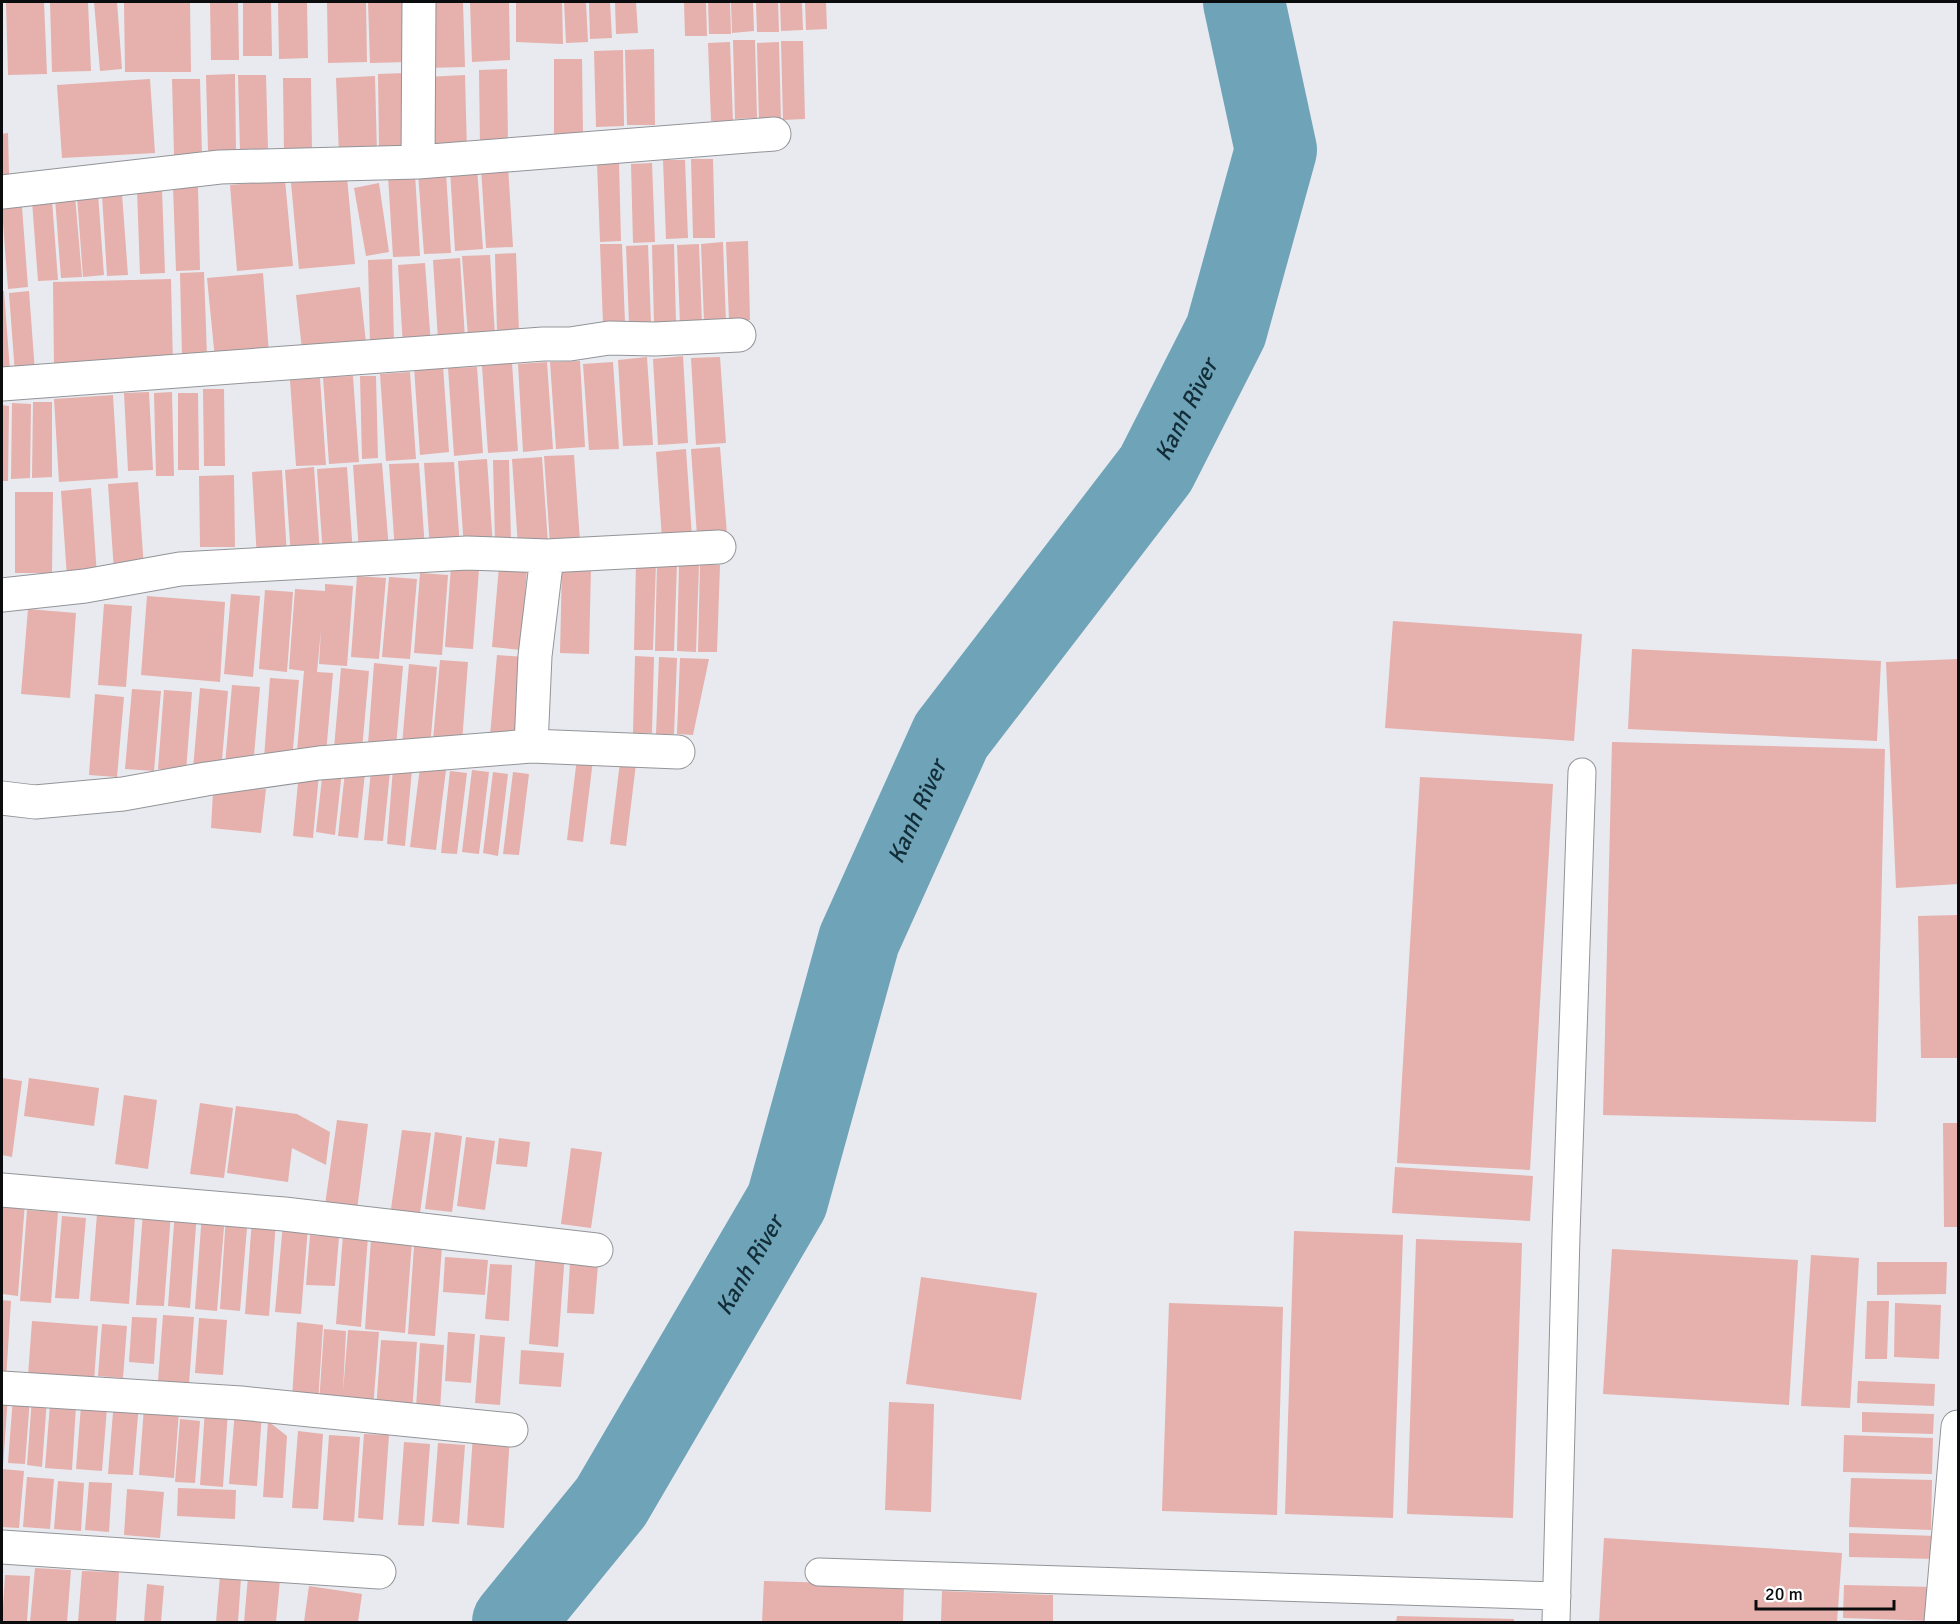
<svg xmlns="http://www.w3.org/2000/svg" width="1960" height="1624" viewBox="0 0 1960 1624" font-family="Signika,sans-serif">
<style>
.lines{fill:none;stroke-linecap:round;stroke-linejoin:round}
.river{stroke:#6ea3b8;stroke-width:82}
.building{fill:#e6b0ac}
.service-casing{stroke:#929498;stroke-width:29}
.minor-casing{stroke:#929498;stroke-width:35}
.service{stroke:#fff;stroke-width:27}
.minor{stroke:#fff;stroke-width:33}
.labels{text-anchor:middle;dominant-baseline:central;stroke-width:6;stroke-linejoin:round;paint-order:stroke}
.water-label{font-size:24px;font-style:italic;fill:#122d37;stroke:#fff}
</style>
<rect width="100%" height="100%" fill="#e8eaef"/>
<g class="lines">
<path class="river" id="s1" d="M513,1622L611,1502L787,1201L859,940L951,736L1156,469L1226,331L1276,150L1244,2"/>
</g>
<path class="building" d="M6,2H44L47,74L8,75Z
M50,2H88L91,71L52,72Z
M94,2H117L122,69L100,71Z
M124,2H190L191,72H125Z
M210,2H238L239,60H211Z
M243,2H271L272,56H243Z
M278,2H307L308,58L279,59Z
M327,2H366L367,62L328,63Z
M368,2H407L408,62L370,63Z
M425,2H463L465,67L427,68Z
M470,2H509L510,60L472,62Z
M516,2H562L563,44L516,42Z
M564,2H586L588,42L566,43Z
M589,2H610L612,38L590,39Z
M615,2H636L638,33L616,34Z
M684,2H706L707,36H685Z
M708,2H730L731,34H709Z
M731,2H753L754,31L732,33Z
M756,2H778L779,32H757Z
M780,2H802L803,30L781,31Z
M805,2H826L827,29L806,30Z
M733,40H755L757,118L735,119Z
M781,41H803L805,119L783,120Z
M730,42L733,121H711L708,43Z
M779,42L781,121L759,122L757,43Z
M654,49L655,125H627L625,50Z
M623,50L624,126L596,127L594,51Z
M554,59H582L583,135H554Z
M507,69L508,145L480,146L479,70Z
M406,73L407,150H379L378,74Z
M235,74L236,151H208L206,75Z
M238,75H266L268,150L240,151Z
M465,75L467,152L428,153L426,77Z
M375,76L377,153L339,155L336,78Z
M283,78H311L312,153L284,154Z
M150,79L155,153L62,158L57,85Z
M172,79H200L202,155H174Z
M8,133L9,175H2V134Z
M691,159H713L715,238H693Z
M663,160H685L688,238L666,239Z
M619,162L621,241L600,242L597,163Z
M652,163L655,242L633,243L631,164Z
M508,166L513,247L486,248L481,167Z
M477,168L483,249L455,251L450,170Z
M446,172L451,253L424,254L418,173Z
M415,174L420,256L393,257L388,176Z
M347,177L355,264L299,269L291,183Z
M285,180L293,266L237,271L230,185Z
M379,183L389,252L366,256L354,188Z
M173,186H198L200,270L176,271Z
M137,189H162L165,273L140,274Z
M98,194L104,275L83,277L77,196Z
M122,194L128,275L107,276L102,195Z
M75,196L82,277L61,278L55,198Z
M52,200L58,280L38,281L32,201Z
M22,207L28,287L8,289L2,209Z
M748,241L750,320L729,321L726,242Z
M723,242L726,322H704L701,244Z
M600,244H622L625,323L603,324Z
M674,244L676,323L654,324L652,245Z
M699,244L702,324H680L677,245Z
M648,245L651,324H629L626,246Z
M516,253L519,332L497,333L495,254Z
M490,255L495,335L468,337L462,256Z
M460,258L465,339L438,340L433,260Z
M392,259L394,343L370,344L368,260Z
M425,263L431,345L403,346L398,265Z
M204,272L207,356L182,357L180,273Z
M263,273L269,354L215,359L207,278Z
M171,279L173,366L54,368L53,282Z
M360,287L366,343L302,350L296,295Z
M2,291H4L10,371L2,372Z
M29,291L35,372L15,374L9,293Z
M683,356L688,443L658,445L653,359Z
M647,357L653,445L623,446L618,360Z
M720,357L726,443L696,445L691,358Z
M580,361L585,447L556,449L550,362Z
M547,362L553,449L523,452L518,364Z
M613,362L619,449L589,450L583,364Z
M512,363L518,451L488,453L482,366Z
M443,366L449,452L420,455L414,367Z
M477,367L483,453L454,456L448,368Z
M410,372L416,459L386,461L380,374Z
M353,376L359,462L329,464L323,377Z
M360,376H376L378,458L362,459Z
M320,378L326,465L296,466L290,380Z
M203,389H224L225,466H204Z
M149,392L153,470L128,471L124,393Z
M172,392L174,476H156L154,393Z
M178,393H198L199,470H178Z
M113,395L118,478L59,482L54,399Z
M33,402H52V477L32,478Z
M12,403L31,404L30,478L11,479Z
M2,405L9,406L8,481H2Z
M720,447L727,534L697,536L691,449Z
M686,449L692,537L662,539L656,452Z
M574,455L580,541L550,544L544,456Z
M542,457L548,544L518,546L512,459Z
M487,459L493,546L464,548L458,461Z
M493,460H509L511,542L495,543Z
M454,462L460,548L430,550L424,463Z
M382,463L389,550L359,552L353,465Z
M419,463L425,549L395,552L389,464Z
M314,467L320,554L291,557L285,470Z
M347,467L353,554L323,556L317,469Z
M282,470L287,557L257,559L252,472Z
M234,475L235,547H200L199,476Z
M138,482L144,569L114,571L108,484Z
M91,488L97,576L67,577L61,491Z
M15,492H53L52,573H15Z
M636,563H656L653,650H634Z
M657,563H677L674,651H655Z
M679,564H699L696,652L677,651Z
M700,564L720,565L717,652H698Z
M562,565L591,566L589,654L560,653Z
M451,567L479,569L473,649L445,647Z
M499,567L527,569L521,650L492,647Z
M420,573L448,575L442,655L414,653Z
M357,576L386,578L379,659L351,657Z
M389,577L417,579L410,659L382,657Z
M325,584L353,586L347,666L319,664L321,630L317,672L333,673L326,754L297,751L304,671L289,669L295,589L325,591Z
M265,590L293,592L287,672L259,669Z
M231,594L260,596L253,677L224,674Z
M147,596L225,602L220,682L141,675Z
M104,604L132,606L126,687L98,685Z
M28,609L76,613L70,698L21,694Z
M1393,621L1582,634L1574,741L1385,728Z
M1632,649L1881,661L1877,741L1628,729Z
M497,655L525,657L519,738L490,736Z
M635,656L654,657L652,733H633Z
M659,657L677,658L674,734H656Z
M680,658L709,659L693,735L677,734Z
M1958,659V884L1896,888L1886,662Z
M440,660L468,662L462,743L433,740Z
M374,663L403,666L396,746L368,744Z
M409,664L437,667L430,747L402,745Z
M341,668L369,671L362,750L334,748Z
M270,678L299,680L292,760L264,758Z
M232,685L260,687L253,767L225,765Z
M200,688L228,691L221,771L193,769Z
M132,689L161,691L154,771L125,769Z
M164,690L192,692L186,772L158,769Z
M95,694L124,697L117,777L89,775Z
M1612,742L1885,749L1876,1122L1603,1115Z
M577,758L593,760L583,842L567,840Z
M620,762L636,764L626,846L610,844Z
M420,767L446,770L436,850L410,847Z
M393,768L412,770L405,846L387,844Z
M323,769L342,771L335,835L316,832Z
M472,770L489,772L479,854L462,852Z
M371,771L390,772L383,841L364,840Z
M450,771L467,773L457,854L441,853Z
M299,772L319,774L313,838L293,836Z
M345,772L365,773L358,838L338,836Z
M493,772L508,774L498,856L483,853Z
M513,772L529,774L519,855L503,854Z
M1420,777L1553,784L1530,1170L1397,1163Z
M266,789L261,833L211,828L213,792Z
M1958,915V1058H1921L1918,916Z
M2,1078L22,1081L12,1157L2,1155Z
M29,1078L99,1088L94,1126L24,1116Z
M124,1095L157,1100L148,1169L115,1164Z
M200,1103L233,1108L224,1178L190,1174Z
M236,1106L297,1114L330,1132L326,1165L292,1148L288,1182L227,1173Z
M337,1120L368,1124L357,1210L325,1205Z
M1943,1123H1958V1227H1944Z
M402,1130L431,1133L420,1213L391,1209Z
M435,1132L462,1136L452,1212L425,1209Z
M466,1137L495,1141L485,1210L457,1206Z
M499,1138L530,1142L527,1167L496,1164Z
M571,1148L602,1152L591,1228L561,1224Z
M1395,1167L1533,1176L1530,1221L1392,1213Z
M2,1201L25,1202L18,1296L2,1294Z
M27,1210L58,1212L51,1303L20,1301Z
M175,1210L197,1212L190,1308L168,1306Z
M143,1212L171,1214L164,1306L136,1305Z
M202,1213L225,1215L217,1311L195,1309Z
M97,1214L135,1217L129,1304L90,1301Z
M226,1215L248,1216L240,1311L220,1309Z
M62,1216L86,1218L79,1299L55,1298Z
M252,1219L276,1221L269,1316L245,1314Z
M283,1223L308,1227L301,1314L275,1312Z
M1294,1231L1403,1235L1393,1518L1285,1514Z
M310,1235L339,1237L335,1286L306,1285Z
M343,1235L368,1237L361,1327L336,1324Z
M371,1239L412,1242L405,1333L365,1329Z
M1416,1239L1522,1243L1513,1518L1407,1514Z
M414,1246L442,1248L435,1336L408,1334Z
M1612,1249L1798,1260L1789,1405L1603,1394Z
M536,1250L565,1253L558,1347L529,1344Z
M1811,1255L1859,1258L1850,1408L1801,1406Z
M445,1257L488,1260L485,1295L443,1292Z
M1877,1262H1947L1946,1294L1877,1295Z
M570,1263L598,1265L594,1314L567,1313Z
M490,1264L512,1265L509,1321L485,1319Z
M921,1277L1037,1293L1021,1400L906,1384Z
M2,1300L11,1301L6,1380H2Z
M1867,1301H1889L1887,1359H1865Z
M1169,1303L1283,1307L1277,1515L1162,1511Z
M1895,1303L1941,1305L1939,1359L1894,1357Z
M163,1315L194,1317L189,1384L158,1381Z
M132,1317L157,1318L154,1364L129,1362Z
M199,1318L227,1320L223,1375L195,1373Z
M32,1321L98,1326L94,1381L28,1376Z
M297,1322L323,1325L318,1403L292,1398Z
M102,1324L127,1326L123,1378L98,1376Z
M324,1329L346,1331L343,1392L348,1330L379,1332L373,1409L319,1404Z
M448,1332L475,1334L471,1383L445,1381Z
M480,1335L505,1337L500,1405L475,1403Z
M381,1340L417,1342L412,1413L376,1410Z
M420,1343L444,1345L440,1410L416,1408Z
M521,1350L564,1353L561,1387L519,1384Z
M1858,1381L1935,1384L1934,1406L1857,1403Z
M2,1395L8,1396L3,1466H2Z
M13,1397L30,1398L25,1464L8,1463Z
M32,1398L47,1400L42,1467L27,1465Z
M114,1400L139,1403L133,1475L108,1474Z
M889,1402L934,1404L931,1512L885,1510Z
M50,1404L76,1406L72,1470L45,1468Z
M81,1406L107,1408L102,1471L76,1469Z
M144,1407L179,1410L174,1478L139,1475Z
M205,1409L228,1411L223,1487L200,1485Z
M235,1410L262,1412L257,1486L229,1484Z
M1862,1412L1934,1414L1933,1434L1862,1432Z
M180,1419L200,1421L195,1483L175,1482Z
M268,1421L287,1436L283,1498L263,1497Z
M298,1431L323,1434L318,1509L292,1508Z
M364,1434L389,1435L383,1520L358,1518Z
M473,1434L510,1436L504,1528L467,1525Z
M329,1435L360,1437L354,1522L323,1520Z
M1844,1435L1933,1438L1932,1474L1843,1472Z
M404,1442L430,1444L424,1526L398,1525Z
M438,1443L465,1445L459,1524L432,1522Z
M2,1469L24,1471L19,1528L2,1527Z
M27,1477L54,1479L50,1529L23,1527Z
M1851,1478L1932,1480L1931,1530L1849,1527Z
M58,1481L84,1483L81,1531L54,1529Z
M89,1482L112,1483L109,1532L85,1530Z
M178,1488L236,1490L235,1519L177,1516Z
M127,1489L164,1492L160,1538L124,1535Z
M1849,1533L1937,1536L1936,1559L1849,1557Z
M1604,1538L1842,1553L1837,1622H1599Z
M35,1568L71,1570L67,1622H30Z
M82,1571L119,1572L116,1622H78Z
M5,1575L30,1576L27,1622H2Z
M220,1576L241,1578L238,1622H216Z
M248,1577L280,1580L276,1622H244Z
M764,1581L904,1585L903,1622H762Z
M147,1584L164,1586L161,1622H144Z
M1844,1585L1935,1587L1934,1621L1843,1618Z
M309,1586L362,1594L358,1622H304Z
M942,1591L1053,1595V1622H941Z
M1397,1616L1514,1619V1622H1396Z"/>
<g class="lines">
<defs>
<path id="service" d="M819,1572L1557,1596
M1556,1622L1566,1235L1582,772"/>
<path id="minor" d="M418,162L419,2
M2,192L220,167L418,162L774,134
M2,384L543,344H570L609,338L655,339L739,335
M2,595L85,586L180,569L467,553L547,556L719,547
M531,746L678,752
M2,798L35,802L123,794L206,779L319,763L531,746L535,656L547,556
M2,1190L284,1214L596,1250
M2,1388L241,1403L511,1430
M2,1547L379,1572
M1941,1622L1958,1427"/>
</defs>
<use href="#service" class="service-casing"/>
<use href="#minor" class="minor-casing"/>
<use href="#service" class="service"/>
<use href="#minor" class="minor"/>
</g>
<g class="labels">
<g class="water-label">
<text stroke="none"><textPath href="#s1" startOffset="1401">Kanh River</textPath></text>
<text stroke="none"><textPath href="#s1" startOffset="915">Kanh River</textPath></text>
<text stroke="none"><textPath href="#s1" startOffset="429">Kanh River</textPath></text>
</g>
</g>
<rect width="1960" height="1624" fill="none" stroke="#0b0c0d" stroke-width="6"/>
<path d="M1756 1600v9h138v-9" fill="none" stroke="#0b0c0d" stroke-width="3"/>
<text x="1765" y="1600" font-size="18" fill="#0b0c0d" stroke="#ffffff" stroke-width="4.5" paint-order="stroke">20 m</text>
</svg>
